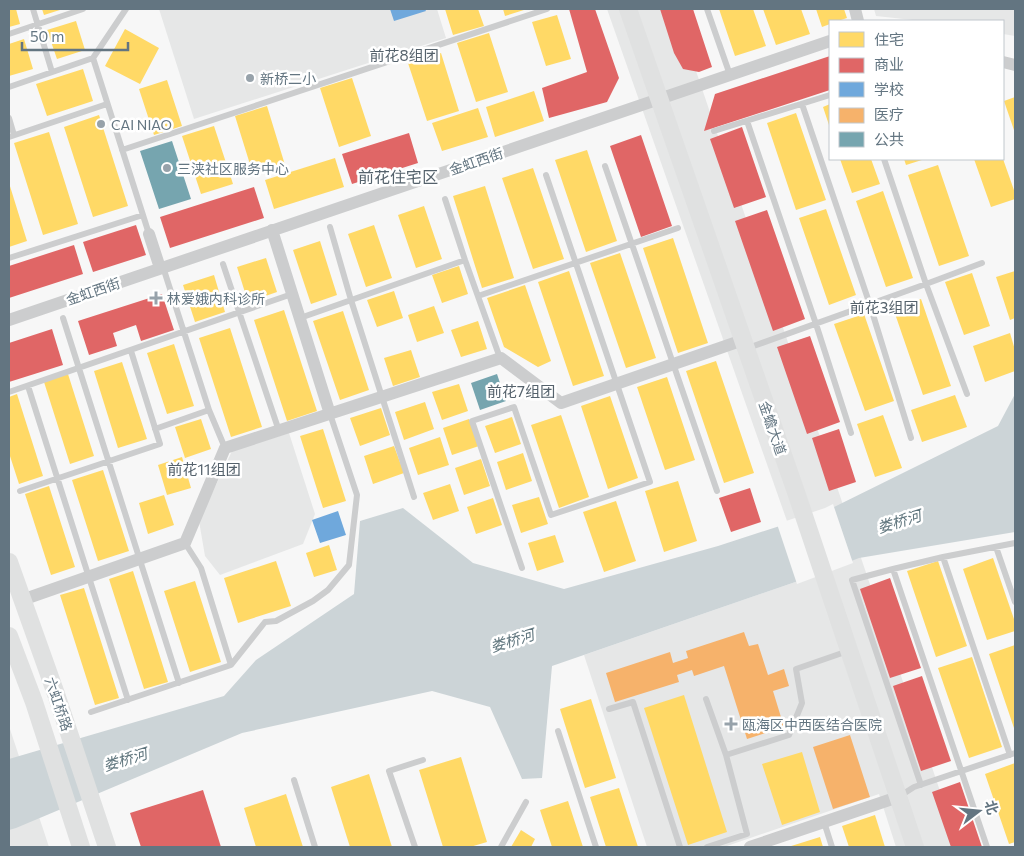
<svg xmlns="http://www.w3.org/2000/svg" width="1024" height="856" viewBox="0 0 1024 856" font-family="Commissioner,'Noto Sans SC',sans-serif">
<style>
.built{fill:#e6e7e7}
.water{fill:#ccd4d7}
.pier{fill:#f7f7f7}
.homes{fill:#ffd966}
.shops{fill:#e06666}
.schools{fill:#6fa8dc}
.health{fill:#f6b26b}
.public{fill:#76a5af}
.lines{fill:none;stroke-linecap:round;stroke-linejoin:round}
.lane{stroke:#cccdce;stroke-width:6}
.street{stroke:#cccdce;stroke-width:12}
.secondary{stroke:#e0e1e1;stroke-width:18}
.poi-dot{fill:#97a2aa;stroke:#fff;stroke-width:2}
.labels{text-anchor:middle;dominant-baseline:central;stroke-width:5;stroke-linejoin:round;paint-order:stroke}
.poi-label{font-size:14px;fill:#637581;stroke:#fff;text-anchor:start}
.street-label{font-size:14px;fill:#637581;stroke:#fff}
.neighbourhood-label{font-size:15px;fill:#55626c;stroke:#fff}
.water-label{font-size:15px;font-style:italic;fill:#5e747c;stroke:#fff}
.quarter-label{font-size:16px;fill:#55626c;stroke:#fff}
</style>
<rect width="100%" height="100%" fill="#f7f7f7"/>
<path class="built" d="M159,9H437L446,38L194,119Z
M607,9H675L959,847H896L879,794L724,847H647L584,655L807,578Z
M874,9H1015V36L1003,34V21H922L876,16Z
M289,433L315,514L303,544L220,575L205,556L199,521L232,451Z
M9,726L49,847H9Z"/>
<path class="water" d="M1015,394V532L859,558L807,578L552,666L542,778L522,779L490,707L432,691L242,733L16,828L9,830V759L224,696L256,660L354,594L360,521L403,508L473,563L564,589L718,546L826,511L998,426Z"/>
<path class="pier" d="M833,504L853,563L797,584L777,524L825,508Z"/>
<path class="homes" d="M9,9H16L20,24L9,27Z
M42,9H63L44,15Z
M445,9H478L484,26L453,35Z
M503,9H527L505,16Z
M719,9H753L766,46L735,56Z
M763,9H801L810,34L776,45Z
M816,9H844L847,18L838,21H830V24L822,27Z
M557,15L571,59L546,66L532,22Z
M76,21L85,50L57,59L47,30Z
M125,29L159,48L140,84L105,66Z
M489,33L508,92L476,102L457,43Z
M24,39L33,69L9,76V44Z
M441,53L459,111L427,121L408,63Z
M83,69L93,101L47,116L36,84Z
M352,78L371,136L339,147L320,88Z
M167,80L182,126L154,135L139,89Z
M534,91L544,121L495,137L486,107Z
M1015,97V133L1004,101Z
M830,104V128L823,107Z
M267,106L285,165L253,174L235,116Z
M478,108L488,137L442,151L432,123Z
M796,113L826,200L796,210L767,123Z
M99,115L128,206L93,217L64,127Z
M214,126L233,184L201,194L182,136Z
M49,132L78,224L43,235L14,143Z
M587,150L617,241L586,252L555,160Z
M335,158L344,187L274,209L265,180Z
M840,159H871L880,184L852,193Z
M904,159H925L906,165Z
M974,159H1003L1015,193V199L991,207Z
M938,165L969,256L939,266L908,175Z
M533,168L564,259L533,269L502,178Z
M9,183L27,241L9,247Z
M485,186L514,278L482,288L453,196Z
M883,191L913,278L886,287L856,201Z
M424,206L442,259L416,268L398,215Z
M826,209L856,295L829,305L799,218Z
M374,225L392,278L366,287L348,234Z
M673,238L708,343L678,353L643,248Z
M320,241L337,295L311,304L293,250Z
M620,253L656,358L626,368L590,263Z
M266,258L277,292L248,302L237,267Z
M459,266L468,294L442,303L432,275Z
M569,271L604,376L573,386L538,282Z
M1015,271V318L1010,320L996,277Z
M972,273L990,326L964,335L945,282Z
M214,275L225,312L195,322L183,285Z
M525,285L551,361L538,367L504,347L487,298Z
M394,291L403,318L377,327L367,300Z
M921,299L951,386L923,395L893,308Z
M434,306L444,333L417,342L408,315Z
M284,310L317,411L287,421L254,320Z
M343,311L369,390L340,400L313,321Z
M864,314L894,401L865,411L834,324Z
M478,321L487,349L461,357L451,330Z
M230,328L262,427L231,437L199,338Z
M1010,333L1015,350V371L985,382L973,346Z
M174,344L194,406L167,414L147,353Z
M411,350L420,377L393,386L384,358Z
M716,361L754,473L724,483L686,371Z
M122,362L147,439L118,448L94,371Z
M68,374L94,456L70,464L44,382Z
M667,377L695,460L665,470L637,387Z
M459,384L468,411L442,420L432,392Z
M17,394L43,476L19,484L9,453V397Z
M955,395L967,427L922,442L911,410Z
M610,396L638,478L608,489L581,406Z
M425,402L434,429L404,440L395,412Z
M381,408L390,435L360,446L350,418Z
M561,415L589,497L559,508L531,425Z
M883,415L902,468L875,477L857,424Z
M512,417L521,444L495,453L485,426Z
M201,419L211,449L185,458L175,427Z
M469,419L479,446L452,455L443,428Z
M323,429L346,501L323,508L300,436Z
M440,437L449,465L418,475L409,448Z
M394,446L404,473L373,484L364,456Z
M523,453L532,481L506,490L497,462Z
M182,457L191,488L167,495L158,465Z
M481,459L490,486L464,495L455,468Z
M103,470L129,551L98,561L72,480Z
M678,481L697,541L664,552L645,491Z
M450,484L459,511L433,520L423,493Z
M49,486L75,567L51,575L25,494Z
M164,495L174,525L148,534L139,503Z
M539,497L548,524L521,533L512,505Z
M493,498L502,525L476,534L467,507Z
M616,501L636,561L604,572L583,512Z
M555,535L564,562L537,571L528,543Z
M329,545L337,570L314,577L306,553Z
M993,558L1015,622V631L987,640L963,569Z
M276,561L291,606L238,623L224,578Z
M938,561L967,646L936,657L907,571Z
M133,571L168,682L144,689L109,579Z
M195,581L221,662L190,672L164,591Z
M84,588L119,698L95,705L60,595Z
M1015,645V731L989,654Z
M972,657L1002,747L969,758L938,668Z
M684,695L727,832L688,845L644,708Z
M591,699L616,778L585,788L560,709Z
M802,752L820,812L782,825L762,764Z
M461,757L487,842L470,847H443L419,770Z
M1015,763V842L1009,844L985,774Z
M369,774L392,847H350L331,787Z
M619,788L638,847H606L590,797Z
M286,794L303,847H256L244,808Z
M568,801L583,847H552L540,810Z
M875,815L885,847H849L842,826Z
M521,830L535,839L531,847H511Z
M820,837L823,847H788Z"/>
<path class="shops" d="M569,9H595L619,78L607,102L549,118L542,88L587,72Z
M660,9H693L712,67L699,72L683,69L674,53Z
M830,56V90L704,131L715,94Z
M742,127L766,197L734,208L710,139Z
M409,133L418,163L352,184L342,154Z
M641,135L672,226L641,237L610,146Z
M254,187L264,218L170,248L160,217Z
M767,210L805,319L773,331L735,221Z
M136,225L146,255L93,272L83,242Z
M74,245L83,274L9,298V266Z
M162,294L174,330L141,341L136,325L113,333L117,346L89,355L78,321Z
M52,329L63,365L9,382V343Z
M810,336L840,422L807,434L777,347Z
M839,429L856,482L829,491L812,438Z
M750,488L761,522L731,532L719,498Z
M890,578L921,668L890,678L860,589Z
M922,676L951,761L921,771L893,686Z
M960,782L982,847H951L932,792Z
M203,790L221,847H141L130,813Z"/>
<path class="schools" d="M390,9H425L426,11L394,21Z
M338,511L346,535L320,543L312,520Z"/>
<path class="health" d="M744,632L749,646L758,644L768,675L784,669L789,686L773,691L784,727L747,739L724,666L694,676L692,670L677,675L679,682L615,702L606,673L670,652L673,663L688,658L686,651Z
M850,735L870,797L833,809L813,747Z"/>
<path class="public" d="M172,141L191,199L159,209L140,151Z
M497,374L506,401L480,410L471,383Z"/>
<g class="lines">
<path class="lane" d="M33,9L52,72
M126,9L93,58L149,234
M707,9L730,75
M9,34L83,9
M9,87L93,58
M802,104L870,305L911,438
M9,118L14,135
M747,121L816,324L851,433
M714,131L830,95
M9,137L107,104
M122,150L547,9
M884,159L926,284L967,394
M605,166L717,491
M445,199L465,260L500,358
M330,227L351,300L414,497
M9,258L143,215
M223,264L279,431
M163,267L209,410L225,448
M478,296L678,228
M63,318L179,683
M300,318L465,260
M748,348L926,284L982,263
M28,386L128,700
M9,392L292,294
M155,429L209,410
M20,491L160,444L131,351
M185,543L201,568L231,665L265,622L276,621L313,601L328,590L349,565L357,495L330,414
M996,547L1015,602
M943,557L1010,755
M522,568L472,421L514,407L551,515L650,482L546,175
M893,569L987,847
M706,699L726,755L747,834L707,847
M609,709L633,702L680,847
M91,712L231,665
M558,731L596,847
M726,755L789,735L802,703L796,669L848,651
M294,780L315,847
M921,785L852,580L893,569L943,557L1015,543
M900,796L914,787L1015,753
M824,822L832,847
M415,847L389,771L423,760
M501,847L526,802"/>
<path class="street" d="M855,9L858,21
M1003,62L1015,65
M272,230L330,414
M149,234L160,268
M9,320L830,41
M22,600L185,543L225,448L501,358L561,403L743,340
M750,847L898,797"/>
<path class="secondary" d="M628,9L797,495L915,847
M9,562L56,694L107,847
M9,636L34,702L81,847"/>
</g>
<g class="poi-dot">
<circle cx="250" cy="78" r="5"/>
<circle cx="101" cy="124" r="5"/>
<circle cx="167" cy="168" r="5"/>
<path d="M153.5 290.5h5v5h5v5h-5v5h-5v-5h-5v-5h5z"/>
<path d="M728.5 716.5h5v5h5v5h-5v5h-5v-5h-5v-5h5z"/>
</g>
<g class="labels">
<g class="poi-label">
<text x="260" y="78">新桥二小</text>
<text x="111" y="124">CAI NIAO</text>
<text x="177" y="168">三浃社区服务中心</text>
<text x="167" y="298">林爱娥内科诊所</text>
<text x="742" y="724">瓯海区中西医结合医院</text>
</g>
<g class="street-label">
<text transform="translate(476 161) rotate(-19)">金虹西街</text>
<text transform="translate(93 291) rotate(-19)">金虹西街</text>
<text transform="translate(773 428) rotate(71)">金蟾大道</text>
<text transform="translate(59 704) rotate(71)">六虹桥路</text>
</g>
<g class="neighbourhood-label">
<text x="404" y="55">前花8组团</text>
<text x="884" y="307">前花3组团</text>
<text x="521" y="391">前花7组团</text>
<text x="204" y="469">前花11组团</text>
</g>
<g class="water-label">
<text transform="translate(899 521) rotate(-17)">娄桥河</text>
<text transform="translate(512 640) rotate(-17)">娄桥河</text>
<text transform="translate(125 759) rotate(-17)">娄桥河</text>
</g>
<g class="quarter-label">
<text x="398" y="176">前花住宅区</text>
</g>
</g>
<rect width="1024" height="856" fill="none" stroke="#637581" stroke-width="20"/>
<rect x="829" y="20" width="175" height="140" fill="#ffffff" stroke="#c1c8cd"/>
<rect x="839" y="32" width="25" height="15" fill="#ffd966" stroke="#c1c8cd"/>
<text x="874" y="45" font-size="15" fill="#637581">住宅</text>
<rect x="839" y="58" width="25" height="15" fill="#e06666" stroke="#c1c8cd"/>
<text x="874" y="70" font-size="15" fill="#637581">商业</text>
<rect x="839" y="82" width="25" height="15" fill="#6fa8dc" stroke="#c1c8cd"/>
<text x="874" y="95" font-size="15" fill="#637581">学校</text>
<rect x="839" y="108" width="25" height="15" fill="#f6b26b" stroke="#c1c8cd"/>
<text x="874" y="120" font-size="15" fill="#637581">医疗</text>
<rect x="839" y="132" width="25" height="15" fill="#76a5af" stroke="#c1c8cd"/>
<text x="874" y="145" font-size="15" fill="#637581">公共</text>
<g transform="translate(979 811) rotate(74)" stroke="#ffffff" stroke-width="4" paint-order="stroke">
<path d="M0-4L9 19L0 12L-9 19Z" fill="#637581"/>
<text y="-8" font-size="14" font-weight="bold" text-anchor="middle" fill="#637581">北</text>
</g>
<path d="M22 42v8h106v-8" fill="none" stroke="#637581" stroke-width="2.5"/>
<text x="30" y="42" font-size="15" fill="#637581" stroke="#ffffff" stroke-width="4" paint-order="stroke">50 m</text>
</svg>
